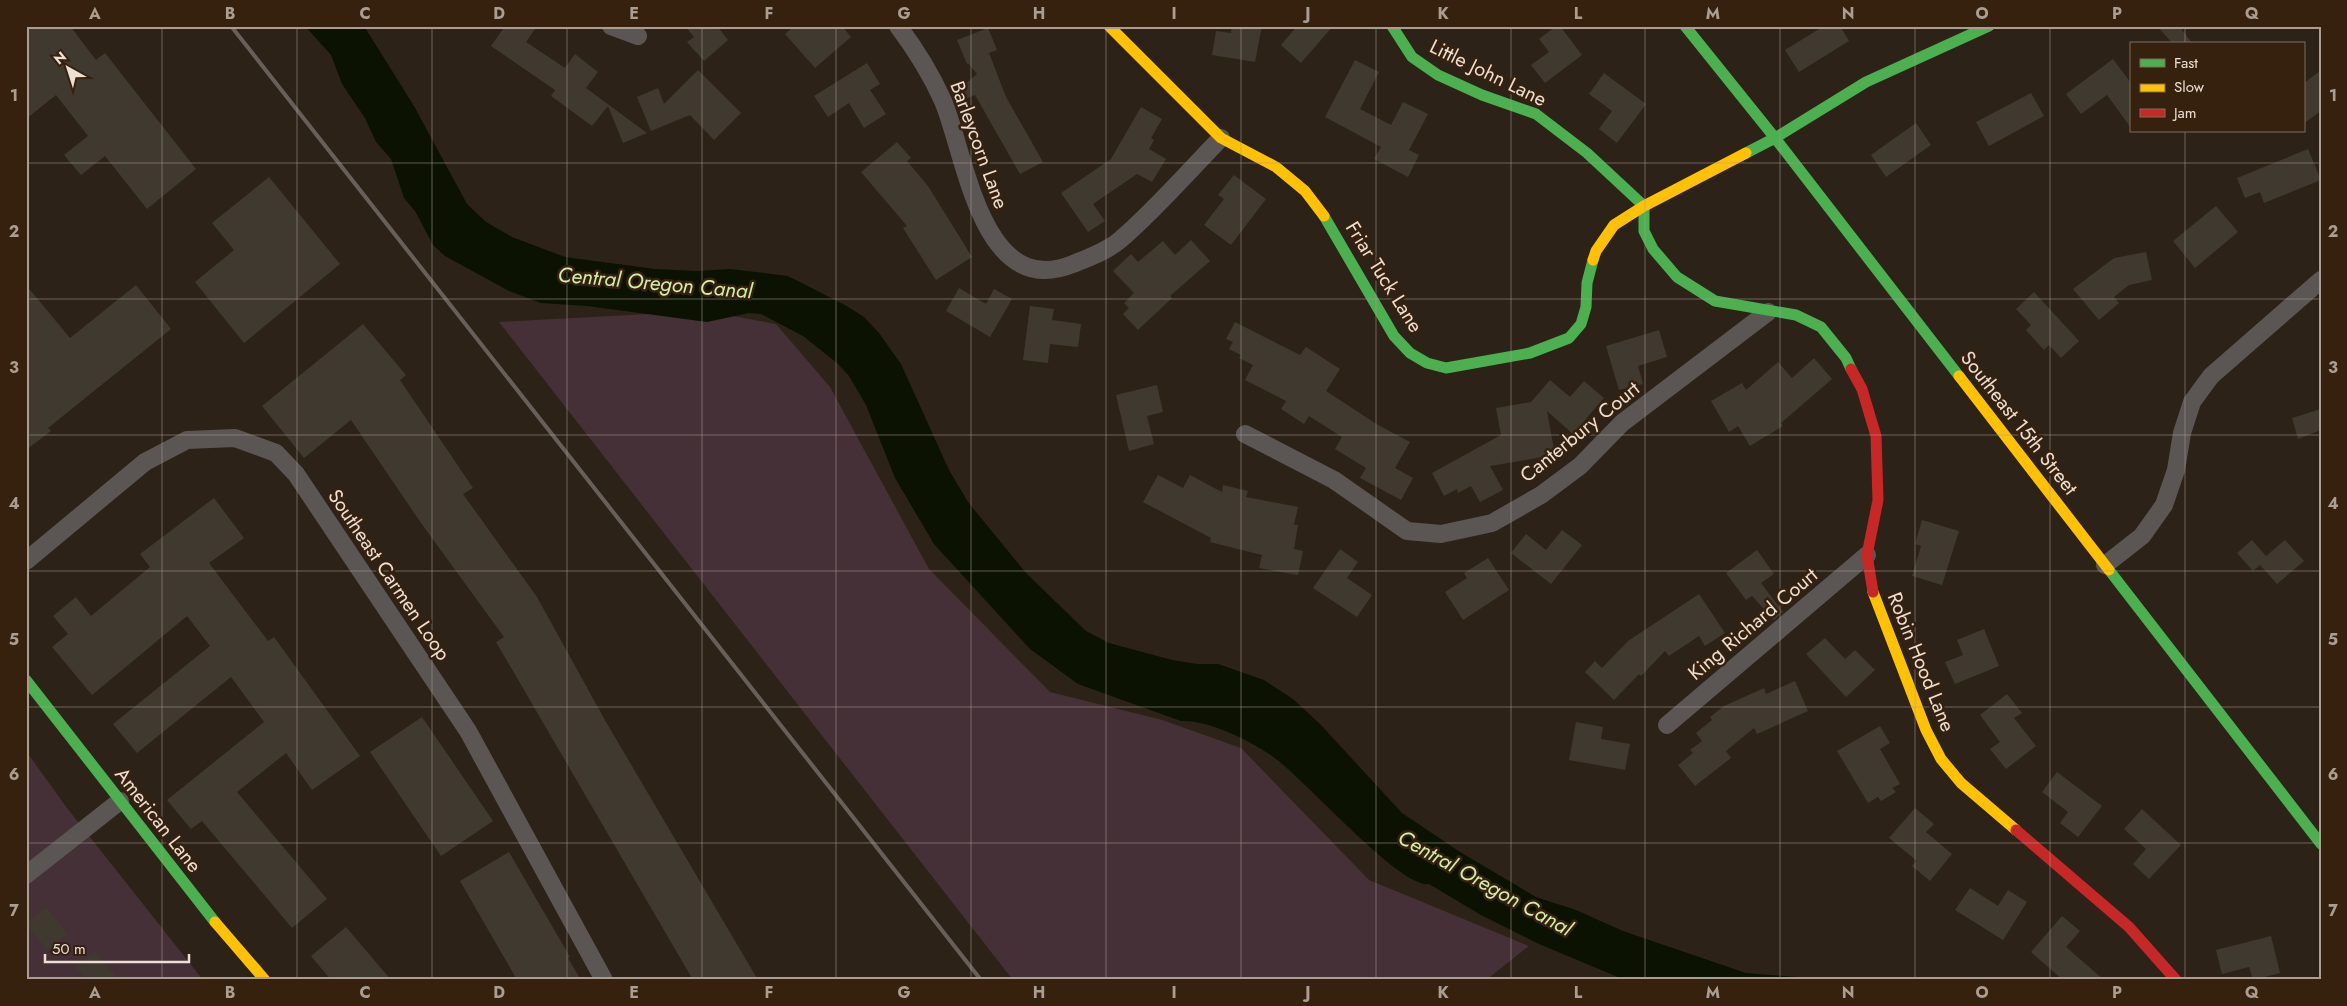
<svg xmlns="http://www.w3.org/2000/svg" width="2347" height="1006" viewBox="0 0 2347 1006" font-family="Jost,sans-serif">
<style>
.green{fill:#453037}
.water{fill:#0b1202}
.building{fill:#40392f}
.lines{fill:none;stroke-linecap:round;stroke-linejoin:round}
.street{stroke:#5b5554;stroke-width:18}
.fast{stroke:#4caf50;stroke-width:11}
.slow{stroke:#ffc107;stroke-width:11}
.jam{stroke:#c62828;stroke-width:11}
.rail{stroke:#675f5a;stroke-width:4}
.grid{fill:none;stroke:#aa9d92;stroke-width:1;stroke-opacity:0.55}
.labels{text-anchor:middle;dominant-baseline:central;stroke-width:5;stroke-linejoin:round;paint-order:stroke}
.street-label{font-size:20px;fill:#eddfd4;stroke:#36210f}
.water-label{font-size:21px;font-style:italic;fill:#d2eeab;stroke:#36210f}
.neatline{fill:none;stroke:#aa9d92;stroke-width:2}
.grid-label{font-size:16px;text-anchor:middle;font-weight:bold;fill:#aa9d92}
</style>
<rect width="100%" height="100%" fill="#2d2218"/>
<path class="green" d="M706,311L776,324L830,387L929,569L1050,692L1162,720L1241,748L1369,880L1529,946L1486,980H1013L499,322Z
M26,751L67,808L203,980H26Z"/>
<path class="water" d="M305,26H364L414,106L467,204L486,222L512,237L565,257L655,269L697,271L730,269L788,276L845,305L864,317L879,333L901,364L949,470L968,502L1026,573L1086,631L1109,643L1172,660L1197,664H1218L1264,680L1293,699L1320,724L1402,813L1460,852L1536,897L1576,910L1623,931L1746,973L1833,980H1625L1539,944L1481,915L1429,884C1400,889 1302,776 1272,756C1249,740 1209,720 1181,721L1078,684L1030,649L934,544L895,478L866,405L849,376L837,363L803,336L761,314L749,313L707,322L587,306L541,303L509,291L445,256L433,245L415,211L404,198L391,159L376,142L365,118L342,84L331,55Z"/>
<path class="building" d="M32,26H70L96,60L105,53L196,169L147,209L105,156L81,175L64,155L88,136L56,95L26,119V30Z
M505,26H537L526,42L565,68L575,54L598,72L586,88L647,133L623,143L608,106L592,126L551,96L555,90L491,46Z
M685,26H717L728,40L704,61L687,42L694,37Z
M794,26H842L851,37L815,68L785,34Z
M1232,26H1262L1255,62L1212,55L1216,31L1231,33Z
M1297,26H1333L1301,63L1281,45Z
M1556,26H1560L1582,55L1545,83L1531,65L1549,52L1539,39Z
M1824,26H1840L1849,41L1799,72L1785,50Z
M2157,26H2179L2193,44H2173Z
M988,28L997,50L989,53L1006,97L1043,162L1020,174L975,95L955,103L952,95L977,74L968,63L967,64L957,40Z
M2113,59L2131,83V128L2107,95L2081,114L2066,94Z
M1355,60L1379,72L1360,109L1391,125L1403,102L1428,114L1409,150L1419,155L1408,177L1374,159L1381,147L1325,117Z
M867,63L880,84L870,90L886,114L864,128L849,103L828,117L814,96Z
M698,70L741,113L714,140L690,115L651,131L637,97L658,88L664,104Z
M2321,70V111L2303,124V84Z
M1604,73L1646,104L1617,143L1599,129L1612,111L1589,94Z
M2031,93L2044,116L1989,146L1976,122Z
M1141,107L1162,119L1151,138L1154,140L1149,149L1166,159L1152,182L1137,174L1093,204L1105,221L1088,232L1061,193L1111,159Z
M1916,123L1931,145L1886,177L1871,155Z
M897,142L911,158L907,161L928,186L972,257L936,280L903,228L907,226L861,172Z
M2308,149L2321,180L2264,203L2260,192L2245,198L2237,178Z
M1234,175L1266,199L1231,245L1204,225L1224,199L1218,195Z
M269,177L340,264L244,343L195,282L234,250L212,223Z
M2216,206L2238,232L2195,268L2173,241Z
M1191,240L1210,261L1170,296L1172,298L1138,330L1123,314L1129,308L1124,303L1134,293L1113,271L1131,254L1138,262L1163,241L1175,255Z
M2146,252L2152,280L2129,285L2114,297L2119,303L2099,320L2073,289L2114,258Z
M26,285L70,338L136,285L171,329L48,428L51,431L26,450Z
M959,288L986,304L994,289L1012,299L990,337L946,311Z
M2034,292L2079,341L2061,358L2049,345L2044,350L2026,330L2031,325L2016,309Z
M1030,306L1054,309L1052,320L1081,324L1078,347L1050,344L1048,363L1023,360Z
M1235,322L1300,355L1306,347L1340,369L1326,391L1378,425L1410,442L1395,468L1413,478L1401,500L1360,478L1366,468L1335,449L1342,437L1309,416L1304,424L1281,409L1286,401L1245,380L1253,365L1239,358L1241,355L1229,349L1233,342L1226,339Z
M363,324L406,375L400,380L473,488L463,494L537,597L606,722L758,980H693L496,642L504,637L421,523L351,420L304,458L262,406Z
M1659,330L1667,357L1638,366L1643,384L1619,390L1606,346Z
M1814,358L1832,379L1781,423L1783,426L1750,446L1738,426L1729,432L1711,401L1742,383L1746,390L1778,362L1792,378Z
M1550,380L1570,397L1584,381L1604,398L1573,434L1547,411L1555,455L1490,466L1503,490L1480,502L1471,486L1458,493L1457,489L1444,496L1432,473L1501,435L1496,408L1531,402Z
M1157,385L1163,412L1147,416L1154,444L1129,451L1116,395Z
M2321,409V430L2298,439L2292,418Z
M1158,475L1183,488L1190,475L1222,492L1223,485L1248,491L1246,497L1298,507L1294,525H1298L1294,549L1303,551L1298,575L1259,568L1262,555L1210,542L1211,538L1143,502Z
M214,498L244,538L209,563L268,641L274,637L360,756L312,790L286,753L237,792L327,899L292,928L202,821L191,829L167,800L264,722L231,677L137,753L113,724L210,646L187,616L92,695L52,647L68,634L53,616L76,597L91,616L150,567L140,554Z
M1922,520L1959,531L1942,585L1912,576L1921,546L1915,544Z
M1562,530L1582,545L1551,584L1511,553L1526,534L1546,550Z
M2252,540L2266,556L2285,540L2304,561L2277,584L2260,565L2253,571L2237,553Z
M1340,549L1358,562L1347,578L1372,595L1357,617L1313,588Z
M1757,550L1774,574L1761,583L1783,612L1774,620L1752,596L1746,600L1726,573Z
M1488,558L1509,590L1463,620L1445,592L1467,578L1464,573Z
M1699,594L1725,633L1705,646L1699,636L1669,656L1665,651L1641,676L1639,674L1614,700L1585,672L1595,661L1602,668L1628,641Z
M1984,629L1999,666L1955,684L1945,662L1963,655L1957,640Z
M1825,638L1845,659L1855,650L1875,670L1846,697L1806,654Z
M1795,681L1808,711L1757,734L1754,728L1726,751L1731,758L1695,786L1678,765L1693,753L1690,750L1702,741L1696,733L1712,720L1710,717L1724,706L1764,688L1766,694Z
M2007,694L2022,713L2014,718L2036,746L2006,769L1990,749L2000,742L1980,715Z
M422,717L493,821L441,856L370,752Z
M1576,722L1603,727L1601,739L1630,744L1625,770L1569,760Z
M1880,726L1890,743L1880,749L1900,784L1892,788L1896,792L1881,801L1878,797L1868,803L1837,751Z
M2057,772L2102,806L2078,837L2060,823L2068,812L2042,792Z
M1915,808L1934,824L1926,832L1952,854L1930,881L1912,866L1917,861L1889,838Z
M2142,809L2181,845L2149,879L2133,864L2146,849L2124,829Z
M509,852L570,957L568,958L581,980H517L460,881Z
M1970,888L1998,906L2008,890L2027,902L2003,940L1955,910Z
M46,907L68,934L47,950L26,924Z
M2062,916L2080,931L2066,947L2104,980H2063L2031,952Z
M346,927L391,980H331L311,956Z
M2271,936L2280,973L2253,980L2249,967L2222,974L2216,950Z
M95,951L119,980H86L76,967Z"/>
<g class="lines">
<path class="street" d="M611,26L638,36
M898,26C916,50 931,74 943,101C966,155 981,301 1073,264C1088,258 1107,251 1120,240C1154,211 1189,171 1221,138
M1245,434L1334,480L1407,531L1441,534L1492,523L1541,495L1580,466L1622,423L1768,312
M26,561L145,462L187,440L235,438L276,453L296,474L468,731L604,980
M2105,565L2142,536L2164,505L2176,470L2182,433L2192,402L2211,376L2321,280
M1667,725L1867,555
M26,875L120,801"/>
<path class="fast" d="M1392,26L1412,57L1438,75L1482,95L1536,114L1587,153L1644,206V231L1653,249L1677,277L1715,301L1796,315L1821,327L1846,358L1851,369
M1685,26L1775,138L1959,376
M1746,153L1775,138L1866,82L1989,26
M1324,216L1394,336L1410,353L1427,363L1446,368L1530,353L1569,338L1581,324L1586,307L1587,283L1593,260
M2109,570L2321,844
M26,680L215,922"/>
<path class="slow" d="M1109,26L1221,138L1276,167L1305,191L1324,216
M1593,260L1596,251L1614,225L1644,206L1746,153
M1959,376L2109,570
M1873,592L1926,730L1941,759L1961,783L2016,830
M215,922L265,980"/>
<path class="jam" d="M1851,369L1862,389L1876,436L1878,500L1867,555L1873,592
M2016,830L2129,927L2176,980"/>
<path class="rail" d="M231,26L981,980"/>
</g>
<path class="grid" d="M162,26V980M297,26V980M432,26V980M567,26V980M702,26V980M836,26V980M971,26V980M1106,26V980M1241,26V980M1376,26V980M1511,26V980M1645,26V980M1780,26V980M1915,26V980M2050,26V980M2185,26V44M2185,131V980M26,163H2321M26,299H2321M26,435H2321M26,571H2321M26,707H2321M26,843H2321"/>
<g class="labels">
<g class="street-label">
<text transform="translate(1488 73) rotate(26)">Little John Lane</text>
<text transform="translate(979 145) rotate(70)">Barleycorn Lane</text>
<text transform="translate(1384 277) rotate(58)">Friar Tuck Lane</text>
<text transform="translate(2019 423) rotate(52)">Southeast 15th Street</text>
<text transform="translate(1580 432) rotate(-39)">Canterbury Court</text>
<text transform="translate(389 575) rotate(56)">Southeast Carmen Loop</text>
<text transform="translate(1753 624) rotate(-40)">King Richard Court</text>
<text transform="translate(1921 662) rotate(68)">Robin Hood Lane</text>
<text transform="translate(158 820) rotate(52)">American Lane</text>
</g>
<g class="water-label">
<text transform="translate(655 283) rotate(5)">Central Oregon Canal</text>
<text transform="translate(1485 883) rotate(29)">Central Oregon Canal</text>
</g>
</g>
<rect width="2347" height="1006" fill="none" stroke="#36210f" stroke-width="55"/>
<rect x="2130" y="42" width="175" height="90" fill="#36210f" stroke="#7f6d5e"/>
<rect x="2140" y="59" width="25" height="8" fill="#4caf50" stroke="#7f6d5e"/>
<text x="2174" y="68" font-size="15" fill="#eddfd4">Fast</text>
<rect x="2140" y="84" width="25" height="8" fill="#ffc107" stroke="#7f6d5e"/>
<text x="2174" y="92" font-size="15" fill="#eddfd4">Slow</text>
<rect x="2140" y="109" width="25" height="8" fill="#c62828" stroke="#7f6d5e"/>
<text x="2174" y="118" font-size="15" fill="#eddfd4">Jam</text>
<g transform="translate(68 68) rotate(321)" stroke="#36210f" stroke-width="4" paint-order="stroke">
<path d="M0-4L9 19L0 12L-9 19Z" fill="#eddfd4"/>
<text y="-8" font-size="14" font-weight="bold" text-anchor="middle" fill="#eddfd4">N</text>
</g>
<path d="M45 954v8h144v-8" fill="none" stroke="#eddfd4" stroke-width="2.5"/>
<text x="52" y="954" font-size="15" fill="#eddfd4" stroke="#36210f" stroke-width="4" paint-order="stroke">50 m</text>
<rect x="28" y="28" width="2292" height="950" class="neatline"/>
<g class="grid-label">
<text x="95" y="19">A</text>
<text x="230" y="19">B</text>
<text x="365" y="19">C</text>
<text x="499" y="19">D</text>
<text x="634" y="19">E</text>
<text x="769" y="19">F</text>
<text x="904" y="19">G</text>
<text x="1039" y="19">H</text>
<text x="1174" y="19">I</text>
<text x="1308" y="19">J</text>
<text x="1443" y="19">K</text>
<text x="1578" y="19">L</text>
<text x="1713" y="19">M</text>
<text x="1848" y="19">N</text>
<text x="1982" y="19">O</text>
<text x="2117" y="19">P</text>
<text x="2252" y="19">Q</text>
<text x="14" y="101">1</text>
<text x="2333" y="101">1</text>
<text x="14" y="237">2</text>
<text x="2333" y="237">2</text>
<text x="14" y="373">3</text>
<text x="2333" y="373">3</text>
<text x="14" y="509">4</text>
<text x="2333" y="509">4</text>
<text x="14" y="645">5</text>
<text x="2333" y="645">5</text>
<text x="14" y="780">6</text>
<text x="2333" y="780">6</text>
<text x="14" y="916">7</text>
<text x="2333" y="916">7</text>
<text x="95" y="998">A</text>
<text x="230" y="998">B</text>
<text x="365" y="998">C</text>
<text x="499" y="998">D</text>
<text x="634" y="998">E</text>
<text x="769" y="998">F</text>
<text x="904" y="998">G</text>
<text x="1039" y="998">H</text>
<text x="1174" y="998">I</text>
<text x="1308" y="998">J</text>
<text x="1443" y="998">K</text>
<text x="1578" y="998">L</text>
<text x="1713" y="998">M</text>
<text x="1848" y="998">N</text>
<text x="1982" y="998">O</text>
<text x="2117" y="998">P</text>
<text x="2252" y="998">Q</text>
</g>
</svg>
